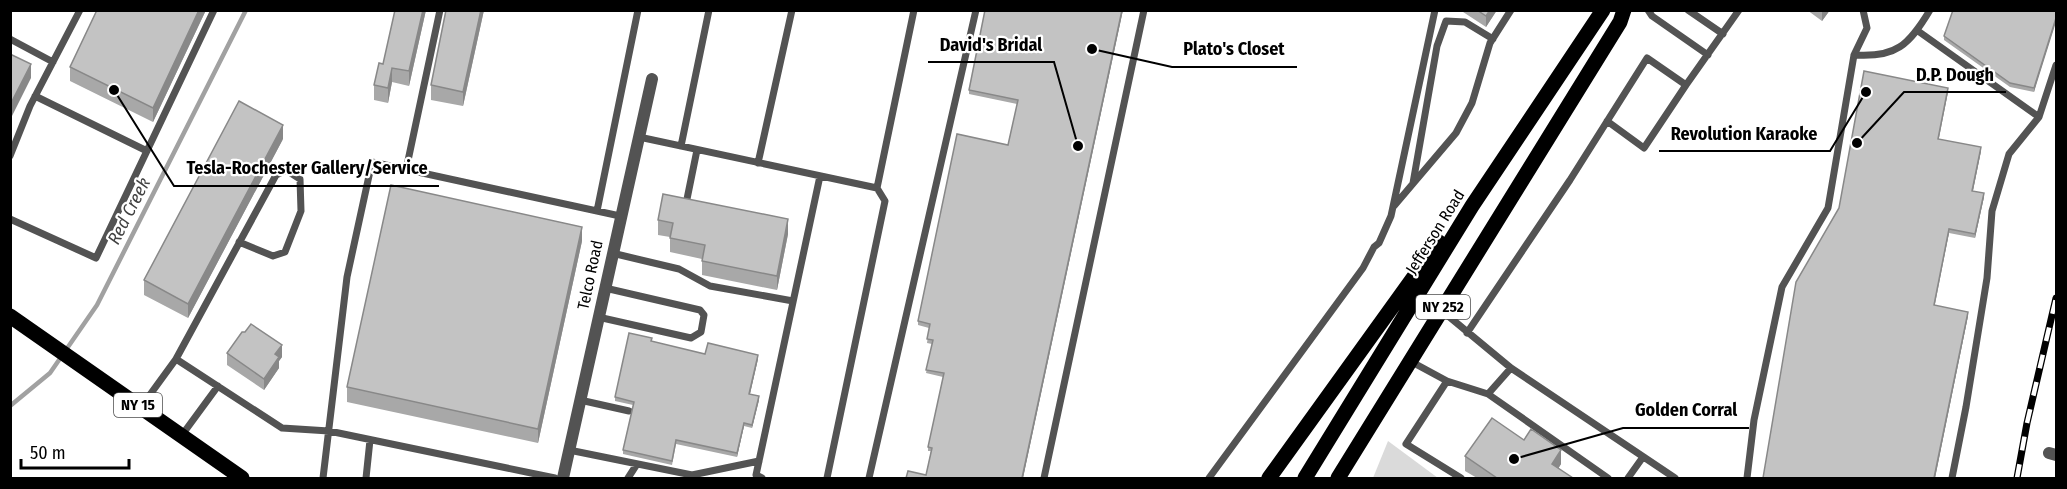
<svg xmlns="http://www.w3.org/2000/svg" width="2067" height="489" viewBox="0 0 2067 489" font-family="'Fira Sans Condensed',sans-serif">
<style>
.green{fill:#dadada}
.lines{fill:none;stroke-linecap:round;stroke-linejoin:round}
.stream{stroke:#a1a1a1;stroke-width:4.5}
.service{stroke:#535353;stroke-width:7}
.minor{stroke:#535353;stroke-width:12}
.primary{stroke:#000;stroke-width:15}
.rail-casing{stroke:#000;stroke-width:7}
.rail{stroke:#fff;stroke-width:4.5;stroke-dasharray:14;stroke-linecap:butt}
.wall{fill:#a8a8a8}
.shaded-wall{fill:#888}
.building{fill:#c3c3c3;stroke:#888;stroke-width:1.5}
.labels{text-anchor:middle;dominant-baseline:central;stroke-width:4.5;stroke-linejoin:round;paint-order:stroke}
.shield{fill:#fff;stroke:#4c4c4c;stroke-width:1.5}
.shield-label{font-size:15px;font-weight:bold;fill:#000}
.street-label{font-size:16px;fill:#000;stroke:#fff}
.water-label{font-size:18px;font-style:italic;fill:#424242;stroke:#fff}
.leader{fill:none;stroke:#000;stroke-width:2}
.callout-dot{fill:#000;stroke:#fff;stroke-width:2}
.callout-label{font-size:18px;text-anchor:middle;font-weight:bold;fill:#000;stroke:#fff;stroke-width:4.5;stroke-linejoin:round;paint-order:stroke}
</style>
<rect width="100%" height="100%" fill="#fff"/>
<path class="green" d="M1388,441L1438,478H1373Z"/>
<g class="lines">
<path class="stream" d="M10,406L50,373L97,305L246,10"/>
<path class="service" d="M1648,10L1652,16L1708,55
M1688,10L1723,34
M1918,31L2039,117
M10,39L53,62
M1854,55L1867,28L1863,10
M35,96L147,151
M1607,121L1644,148L1686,85L1739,10
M639,137L877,188L914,10
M681,146L709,10
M10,156L30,106L80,10
M758,163L792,10
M406,170L440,10
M1413,183L1437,46L1446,21L1465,22L1493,39
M687,199L697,150
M1394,206L1456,133L1472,103L1490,43L1511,10
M597,211L638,10
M10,219L96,258L214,10
M239,242L273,256L285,252L301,211L300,179L286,170L276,175L176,359L282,428L329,431L555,478
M612,253L679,269L710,286L793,301
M1441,310L1511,368L1675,478
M598,317L691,338L701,332L704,315L700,310L605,288
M1467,333L1570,180L1647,58L1686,85
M1410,361L1447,381L1406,444L1461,478
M1511,368L1488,394L1608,478
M1447,381L1488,394
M580,400L629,411
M141,407L176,359
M182,435L218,386
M569,450L692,475L759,461
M323,478L347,277L372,162L620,216
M366,478L370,440
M628,478L637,464
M762,478L756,475L820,176
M827,478L885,201L877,188
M869,478L976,10
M1044,478L1144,10
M1209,478L1363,268L1374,247L1379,243L1391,216L1435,10
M1628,478L1643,457
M1747,478L1754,420L1782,287L1828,208L1854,55C1896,58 1909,45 1930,10
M1952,478L1966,407L1987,278L1992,211L2009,154L2039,117L2056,65"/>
<path class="minor" d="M2049,453L2056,455
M563,478L652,79"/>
<path class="primary" d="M10,316L242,478
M1269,478L1439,242
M1305,478L1472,206L1603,10
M1338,478L1620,22L1624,10"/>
<defs>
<path id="rail" d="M2017,478L2027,423L2056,298"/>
</defs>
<use href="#rail" class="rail-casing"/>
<use href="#rail" class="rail"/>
</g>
<path class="wall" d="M97,10H206L153,122L70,81V67Z
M426,10L409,86L392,82L388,103L374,100V85Z
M446,10H484L463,106L431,100V85Z
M985,10H1123L1023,478H906L926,475L931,451H928V447L943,377L926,373L932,344L927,343L929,328L918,325V321L1008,145L1017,104L969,94V90Z
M1460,10H1497L1486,27Z
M1807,10H1830L1822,21Z
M2056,10L2034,92L2010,87L1944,40V36Z
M1948,92L1938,139L1981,151L1973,191L1984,197L1975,238L1949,233L1934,305L1968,316L1935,478L1839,208Z
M283,139L188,318L144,295V280Z
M658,220L788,234L777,290L702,275V259L670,252V237L658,235Z
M582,241L538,443L347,402V387Z
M652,342L705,354L758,359L750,394L759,400L752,428L744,426L737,457L676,444L672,465L623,454V450L633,405L615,401V397Z
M227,353L282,357L279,361V368L264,390L227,365Z
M1524,440L1561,464L1558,469L1573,478H1477L1465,471V456Z"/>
<path class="shaded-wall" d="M199,10H206L153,122V108Z
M423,10H426L409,86V71Z
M481,10H484L463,106V92Z
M1122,10H1123L1023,478H1022Z
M1490,10H1497L1486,27V16Z
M1822,10H1830L1822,21Z
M2056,18V22L2034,92V88Z
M31,64V78L10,120V105Z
M392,68V82L388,103V88Z
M1948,88V92L1938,143V139Z
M283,125V139L188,318V304Z
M1981,147V151L1972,195V191Z
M1984,193V197L1975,238V234Z
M788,219V234L777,290V276Z
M582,227V241L538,443V429Z
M1949,229V233L1934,309V305Z
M1968,312V316L1935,478H1934Z
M282,345V357L279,361V368L264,390V379L275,354Z
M758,355V359L749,398V394Z
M759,396V400L752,428V425Z
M744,423V426L737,457V453Z
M1561,450V464L1552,478V464Z"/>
<path class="building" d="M97,10H199L153,108L70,67Z
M395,10H423L409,71L392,68L388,88L374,85L379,63L383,64Z
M446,10H481L463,92L431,85Z
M985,10H1122L1022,478H906L908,471L926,475L932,448L928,447L944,373L926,370L933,340L927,339L930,324L918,321L957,134L1008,145L1018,100L969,90Z
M1477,10H1490L1486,16Z
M1953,10H2056V18L2034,88L2010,83L1944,36Z
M10,54L31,64L10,105Z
M1864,71L1948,88L1938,139L1981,147L1972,191L1984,193L1975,234L1949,229L1934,305L1968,312L1934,478H1763L1796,282L1839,208Z
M239,101L283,125L188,304L144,280Z
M391,185L582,227L538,429L347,387Z
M663,194L788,219L777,276L702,261L705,245L670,238L673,223L658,220Z
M251,324L282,345L275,354L279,357L264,379L227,353L242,332H245Z
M629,333L652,338L651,341L705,354L708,343L758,355L749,394L759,396L752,425L744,423L737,453L676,440L672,461L623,450L634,402L615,397Z
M1492,418L1524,440L1531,429L1561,450L1552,464L1573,478H1497L1465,456Z"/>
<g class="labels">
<g class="shield">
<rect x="1416" y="295" width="54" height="24" rx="4.5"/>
<rect x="114" y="393" width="48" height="24" rx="4.5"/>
</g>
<g class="shield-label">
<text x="1443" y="307">NY 252</text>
<text x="138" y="405">NY 15</text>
</g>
<g class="street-label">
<text transform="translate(1435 232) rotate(-58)">Jefferson Road</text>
<text transform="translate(590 275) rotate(-78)">Telco Road</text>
</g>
<g class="water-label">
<text transform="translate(129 211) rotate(-63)">Red Creek</text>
</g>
</g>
<path class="leader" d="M1078 146L1054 62H928M1092 49L1172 67H1297M1857 143L1904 92H2006M1866 92L1830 151H1659M114 90L174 186H439M1514 459L1623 428H1749"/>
<g class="callout-dot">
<circle cx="1078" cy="146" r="6"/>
<circle cx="1092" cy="49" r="6"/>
<circle cx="1857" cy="143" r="6"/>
<circle cx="1866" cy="92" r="6"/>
<circle cx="114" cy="90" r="6"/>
<circle cx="1514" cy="459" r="6"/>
</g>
<g class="callout-label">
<text x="991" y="51">David's Bridal</text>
<text x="1234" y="55">Plato's Closet</text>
<text x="1955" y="81">D.P. Dough</text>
<text x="1744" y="140">Revolution Karaoke</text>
<text x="307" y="174">Tesla-Rochester Gallery/Service</text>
<text x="1686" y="416">Golden Corral</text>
</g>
<rect width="2067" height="489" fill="none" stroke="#000000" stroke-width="24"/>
<path d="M21 459v9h108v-9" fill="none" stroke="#000000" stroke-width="3"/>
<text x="30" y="459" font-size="18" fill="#000000" stroke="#ffffff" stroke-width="4.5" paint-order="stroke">50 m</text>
</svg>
